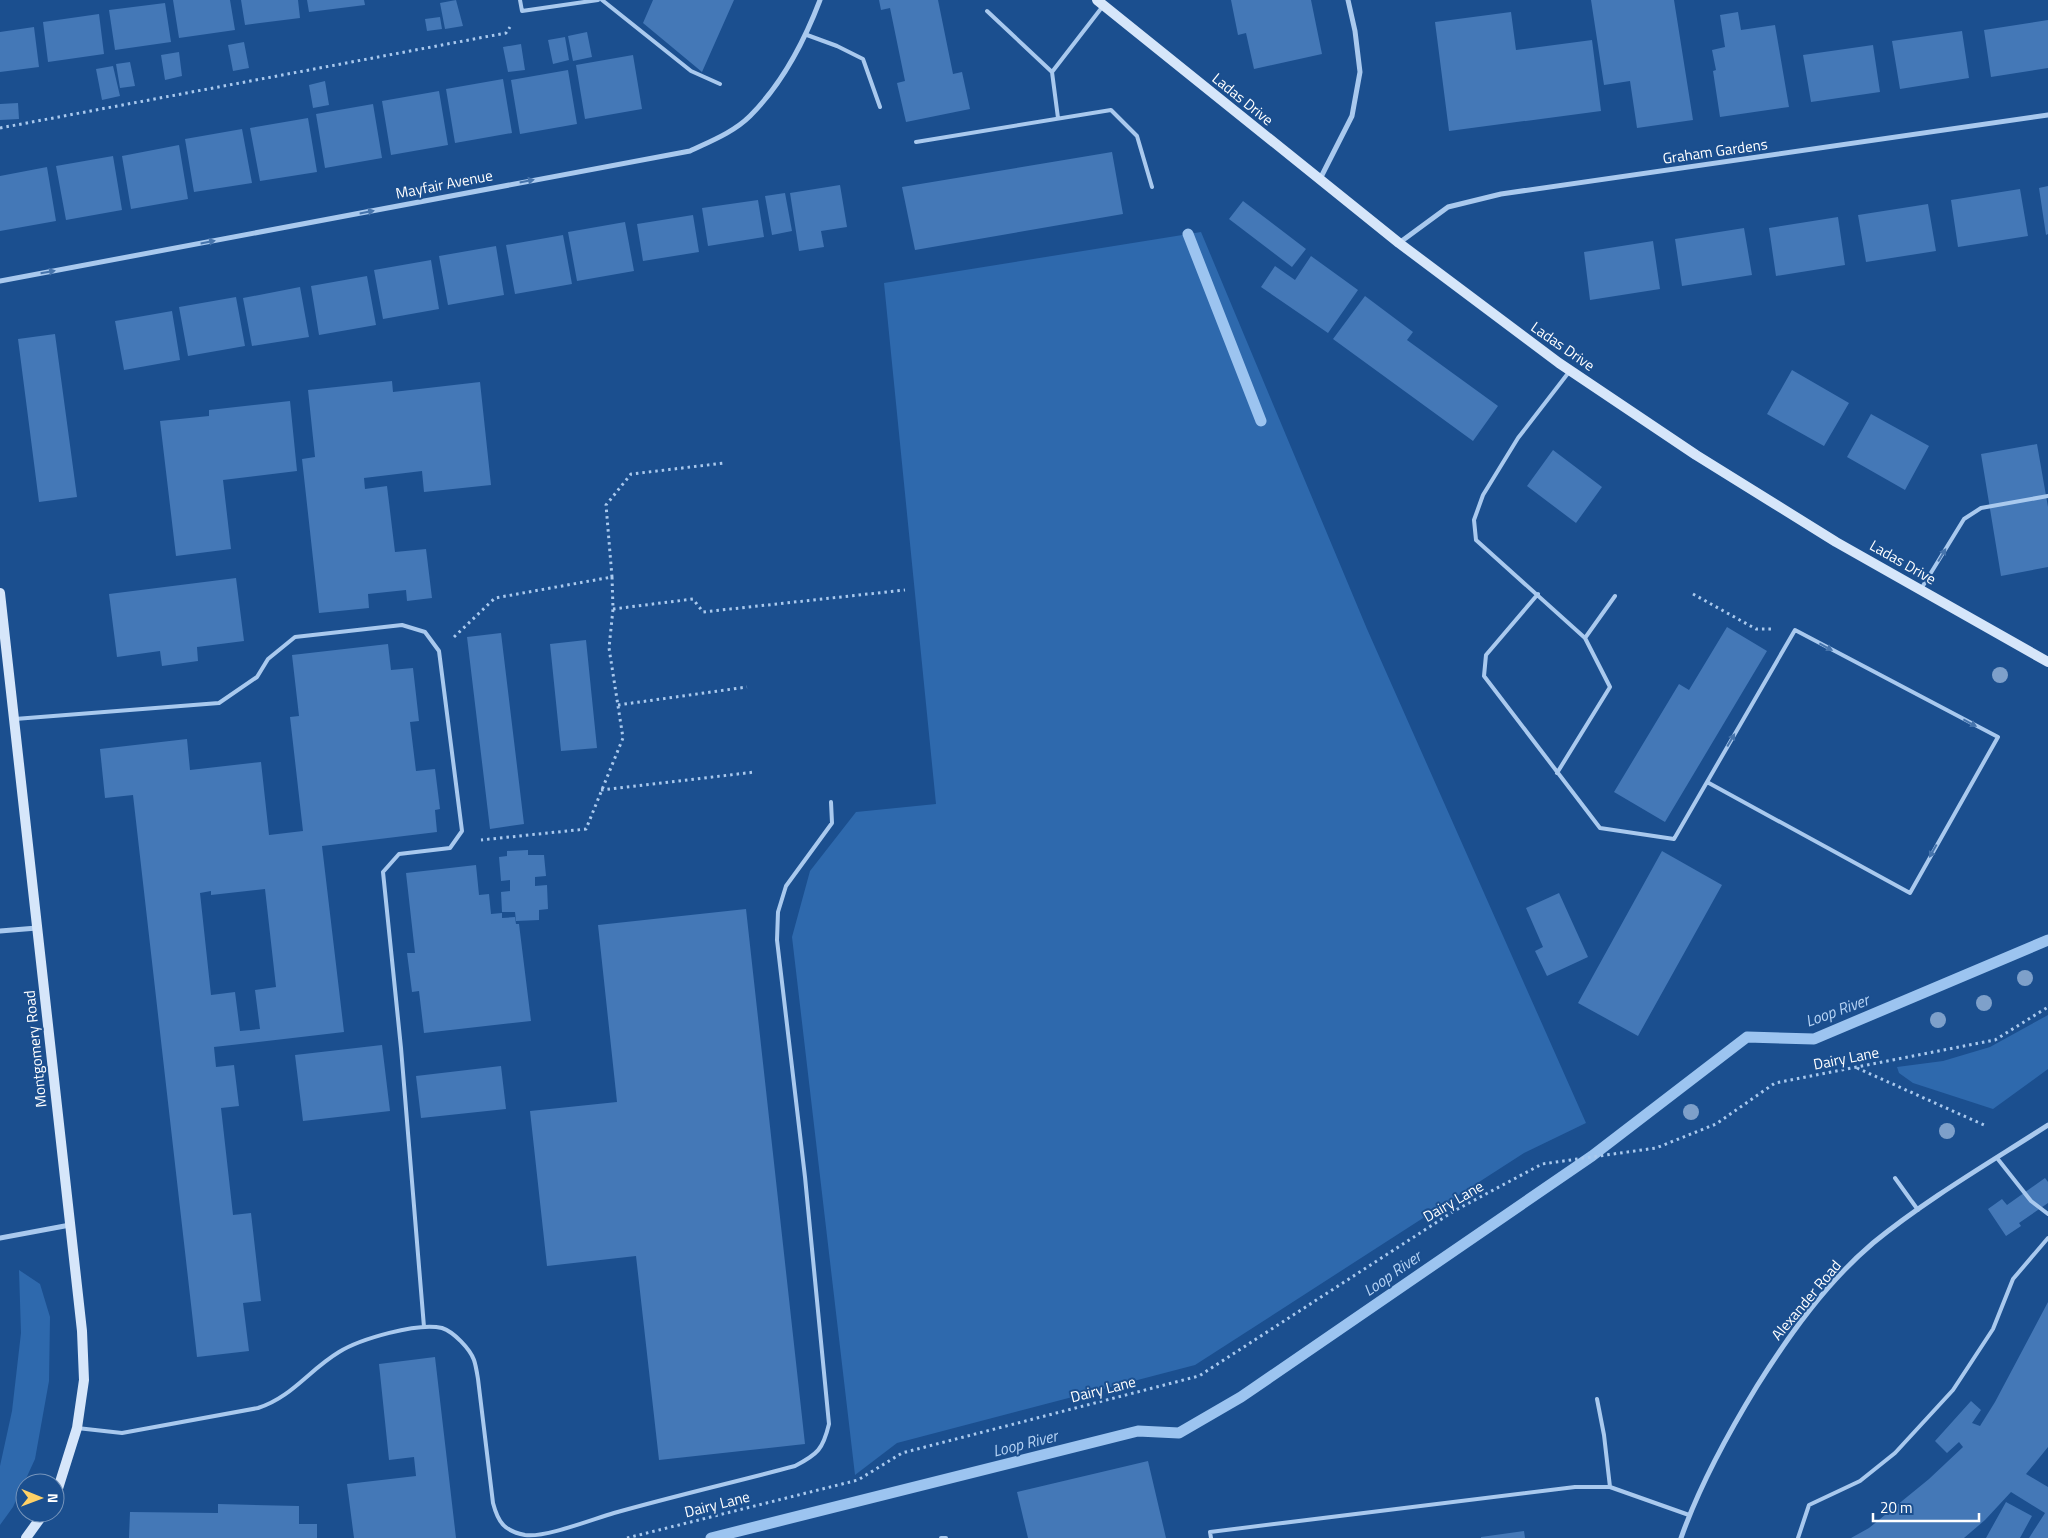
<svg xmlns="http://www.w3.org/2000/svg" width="2048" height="1538" viewBox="0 0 2048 1538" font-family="'Titillium Web',sans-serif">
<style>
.green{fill:#2e69ad}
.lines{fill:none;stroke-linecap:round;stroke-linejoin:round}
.stream{stroke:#9cc4f0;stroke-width:11}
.building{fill:#4478b7;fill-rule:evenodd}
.path{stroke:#a9c9ee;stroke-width:3;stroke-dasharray:2.5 4;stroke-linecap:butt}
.lane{stroke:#a9c9ee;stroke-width:4}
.street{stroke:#a9c9ee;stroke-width:5}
.secondary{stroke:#d6e6fa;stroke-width:10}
.tree{fill:#7ea0ca}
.oneway{fill:#4674ac}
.labels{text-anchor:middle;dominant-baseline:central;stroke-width:4;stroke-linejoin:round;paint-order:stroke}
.street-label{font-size:15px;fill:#fff;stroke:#1b4f8f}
.water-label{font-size:16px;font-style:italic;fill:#b5d3f5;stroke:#1b4f8f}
</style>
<rect width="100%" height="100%" fill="#1b4f8f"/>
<path class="green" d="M1201,232L1367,629L1586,1123L1524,1153L1195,1365L897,1443L855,1475L792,937L810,871L856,812L936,804L884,283Z
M2048,1015V1069L1993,1109L1913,1083L1899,1073L1897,1067L1943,1061L1990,1047Z
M19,1270L40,1284L50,1317L49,1381L35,1459L13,1507L0,1525V1466L12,1411L21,1333Z"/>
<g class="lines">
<path class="stream" d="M1188,234L1261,421
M711,1538L1138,1431L1179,1433L1241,1397L1592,1156L1747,1037L1814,1039L2048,940"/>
</g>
<path class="building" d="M173,0H230L235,30L179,38Z
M241,0H298L300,18L245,25Z
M307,0H364L365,5L309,12Z
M456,0L463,26L445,29L440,3Z
M653,0H734L702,72L643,23Z
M879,0H938L953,74L962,72L970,109L906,122L897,83L905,81L890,8L881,10Z
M1231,0H1311L1322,54L1254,69L1246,33L1238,35Z
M1591,0H1674L1693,120L1637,128L1630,81L1604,85Z
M165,3L171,42L115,50L109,10Z
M1511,12L1516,50L1592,40L1601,111L1449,131L1435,22Z
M1738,12L1741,30L1775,25L1789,107L1720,117L1713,71L1716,70L1712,50L1725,47L1720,15Z
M99,14L104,54L48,62L43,22Z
M440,17L442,29L427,31L425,19Z
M2048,20V68L1991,77L1984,30Z
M34,27L39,67L0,72V32Z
M1962,31L1969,78L1900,89L1892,41Z
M587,32L592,57L573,61L568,36Z
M565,37L569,60L553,64L548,40Z
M244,42L249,68L233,71L228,45Z
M521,44L525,70L508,72L503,47Z
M1873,45L1880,92L1811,102L1803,55Z
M179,52L182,76L165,80L161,55Z
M633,55L642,109L585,119L576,65Z
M130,62L135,86L120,88L116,64Z
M113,66L120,96L102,100L96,69Z
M568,70L577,124L520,134L511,80Z
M503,79L512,133L455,143L446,89Z
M325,81L329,105L313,108L309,85Z
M439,91L448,145L391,155L382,101Z
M18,103L19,119L0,120V104Z
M373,104L382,158L325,168L316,114Z
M308,118L317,172L260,181L250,128Z
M242,129L252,183L194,192L185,139Z
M179,145L188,199L131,209L122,156Z
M1112,152L1123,214L915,250L902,187Z
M113,156L122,210L66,220L56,166Z
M47,167L56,221L0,231V176Z
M840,185L847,227L821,231L824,247L799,251L790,193Z
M2048,186V234L2046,235L2039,188Z
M2020,189L2028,236L1958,247L1951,200Z
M785,193L792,231L772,235L765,196Z
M758,200L764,237L708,246L702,208Z
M1243,201L1306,249L1292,267L1229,219Z
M1928,204L1936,251L1866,262L1858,215Z
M693,215L699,252L643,261L637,224Z
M1838,217L1845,265L1776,276L1769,228Z
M625,222L634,271L577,281L568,232Z
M1744,228L1752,275L1682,286L1675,239Z
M563,235L572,284L515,294L506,245Z
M1653,241L1660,289L1590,300L1584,252Z
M496,246L504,295L448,305L439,256Z
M1311,256L1358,290L1328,333L1261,287L1275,266L1295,280Z
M431,260L439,309L383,319L374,270Z
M367,276L376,325L319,335L311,286Z
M300,287L309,337L252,346L243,298Z
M1365,296L1413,332L1407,340L1498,406L1473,441L1333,339Z
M236,297L245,346L188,356L179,307Z
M172,311L180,360L124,370L115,321Z
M55,334L77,497L39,502L18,339Z
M1792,370L1849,403L1824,446L1767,414Z
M392,381L393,392L480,382L491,485L424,492L422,471L364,478L365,489L387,486L395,552L426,549L432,598L407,601L406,590L368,594L369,608L319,613L302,459L315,457L308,390Z
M290,401L297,471L223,480L231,549L176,556L160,421L209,416V410Z
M1871,414L1929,446L1905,490L1847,457Z
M2037,444L2048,507V567L2001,576L1981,454Z
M1553,450L1602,487L1576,523L1527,486Z
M236,578L244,641L197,647L198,661L162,666L160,651L117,657L109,594Z
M1727,627L1767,651L1665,822L1614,792L1679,684L1689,690Z
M501,633L524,824L490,829L467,637Z
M586,640L597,748L561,751L550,644Z
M388,644L391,670L413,668L419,721L410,722L416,771L435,769L440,809L435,810L437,832L322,846L344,1032L214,1047L216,1067L234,1065L239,1106L221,1108L233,1215L251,1213L261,1301L243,1303L249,1351L197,1357L133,795L105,798L100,749L187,739L190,770L261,762L269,835L303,831L290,717L299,716L292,655ZM265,889L276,987L255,990L260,1029L240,1031L235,992L211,995L200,893L211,891V895Z
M528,850V855H544L546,876L535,877V886L547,885L548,909L539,910V920L516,921L515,912H502L501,892L510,891V880L501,881L499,857L507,856V851Z
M1662,851L1722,885L1638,1036L1578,1003Z
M476,865L479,895L489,894L491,914L502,913V918L515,917L516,924H519L531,1021L424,1033L419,991L412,992L407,953H415L406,873Z
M1559,893L1588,957L1547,976L1535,951L1543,947L1526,908Z
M746,909L805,1444L659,1460L636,1256L547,1266L530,1111L617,1102L598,925Z
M382,1045L390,1111L303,1121L295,1055Z
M501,1066L506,1109L421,1118L416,1076Z
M2045,1178L2048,1182V1203L2019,1223L2021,1226L2006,1236L1988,1209L2002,1199L2007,1205Z
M2048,1302V1447L2026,1474L2048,1487V1538H2029L2045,1513L2011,1492L1985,1520L1964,1538H1851L1869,1528L1929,1479L1963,1447L1959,1442L1947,1453L1935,1441L1971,1401L1981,1410L1972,1423L1980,1426L1995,1402Z
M435,1357L456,1538H354L347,1484L416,1476L414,1457L389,1460L379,1364Z
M1148,1461L1166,1538H1028L1017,1492Z
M2006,1502L2032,1516L2020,1538H1986Z
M218,1504L299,1506V1524H317V1538H129L130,1512L218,1513Z
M1524,1531L1525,1538H1481V1537Z"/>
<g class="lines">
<path class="path" d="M0,128L506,33L510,27
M612,577L606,505L631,474L725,463
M1693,594L1756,629H1771
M613,609L693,599L703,612L905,590
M454,637L495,598L612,577L613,609L609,648L623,738L586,829L481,840
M618,705L747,687
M601,790L755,772
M1857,1068L1984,1125
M627,1538L858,1480L902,1453L1199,1376L1454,1211L1542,1164L1656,1148L1716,1124L1775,1083L1995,1040L2048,1007"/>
<path class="lane" d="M520,0L522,11L598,0
M602,0L691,71L720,84
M987,11L1052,72
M807,35L837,46L863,59L880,107
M1058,118L1052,72L1103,6
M916,142L1111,110L1137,136L1152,187
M1921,589L1964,519L1981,508L2048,496
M1538,594L1486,655L1484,676L1600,828L1674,839L1795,630L1998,737L1910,893L1707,782
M1585,638L1615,596
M15,719L219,703L257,677L268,659L295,637L402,625L425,632L439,651L462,831L450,848L399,854L383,872L401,1048L424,1327
M1557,773L1610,687L1585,638L1476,540L1474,520L1483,495L1518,438L1569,372
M1997,1158L2031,1201L2048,1214
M1895,1178L1918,1210
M1597,1399L1604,1435L1610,1487
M77,1428L122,1433L258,1408C292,1397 309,1370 339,1352C360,1339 418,1322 442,1328C454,1332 470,1349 474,1360C476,1366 477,1373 478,1379L493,1503C498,1522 504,1531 525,1535C545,1538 593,1519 614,1513C674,1496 735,1482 795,1466C818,1454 823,1449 829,1424L805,1177L777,940L778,912L786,886L832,823L831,802
M941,1538H946
M1211,1538L1210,1532L1575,1487H1610L1689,1515
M1798,1538L1809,1505L1860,1481L1895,1453L1953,1390L1993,1329L2013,1279L2048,1238"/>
<path class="street" d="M1320,179L1352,116L1360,72L1355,31L1348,0
M1399,243L1448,207L1501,194L2048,115
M0,281L690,151C711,141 734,132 750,116C782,84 804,42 820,0
M0,931L37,928
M0,1238L70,1225
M1681,1538C1700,1484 1727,1435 1757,1386C1789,1335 1826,1283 1873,1243C1927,1199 1989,1163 2048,1125"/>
<path class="secondary" d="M1097,0L1399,243L1559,363L1696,455L1836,542L2048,662
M0,593L82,1331L84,1380L77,1428L55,1498
M26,1538L44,1513"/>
</g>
<g class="tree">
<circle cx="2000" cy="675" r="8"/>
<circle cx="2025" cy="978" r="8"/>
<circle cx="1984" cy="1003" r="8"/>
<circle cx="1938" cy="1020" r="8"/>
<circle cx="1691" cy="1112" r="8"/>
<circle cx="1947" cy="1131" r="8"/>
</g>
<defs><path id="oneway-solid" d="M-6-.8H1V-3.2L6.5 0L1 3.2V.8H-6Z" transform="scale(1.25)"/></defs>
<g class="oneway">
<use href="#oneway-solid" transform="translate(527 181) rotate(-11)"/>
<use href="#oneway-solid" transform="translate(367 212) rotate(-11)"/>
<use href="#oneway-solid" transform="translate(208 242) rotate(-11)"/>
<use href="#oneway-solid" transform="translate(48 272) rotate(-10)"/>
<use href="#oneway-solid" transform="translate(1942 555) rotate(-59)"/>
<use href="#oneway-solid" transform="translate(1826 647) rotate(28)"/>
<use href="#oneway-solid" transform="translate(1970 723) rotate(28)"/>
<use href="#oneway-solid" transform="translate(1731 740) rotate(-60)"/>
<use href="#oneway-solid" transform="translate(1933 851) rotate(119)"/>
</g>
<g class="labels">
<g class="street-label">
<text transform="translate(1243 99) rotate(39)">Ladas Drive</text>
<text transform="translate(1715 151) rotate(-8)">Graham Gardens</text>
<text transform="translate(444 184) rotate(-11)">Mayfair Avenue</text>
<text transform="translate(1563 346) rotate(35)">Ladas Drive</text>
<text transform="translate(1903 562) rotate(30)">Ladas Drive</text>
<text transform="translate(35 1049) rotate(-96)">Montgomery Road</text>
<text transform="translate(1846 1058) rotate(-11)">Dairy Lane</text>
<text transform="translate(1453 1201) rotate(-30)">Dairy Lane</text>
<text transform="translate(1806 1300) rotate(-50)">Alexander Road</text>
<text transform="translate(1103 1389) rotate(-14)">Dairy Lane</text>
<text transform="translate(717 1504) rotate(-14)">Dairy Lane</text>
</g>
<g class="water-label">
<text transform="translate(1837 1010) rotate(-20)">Loop River</text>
<text transform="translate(1392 1273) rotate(-35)">Loop River</text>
<text transform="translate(1025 1443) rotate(-14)">Loop River</text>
</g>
</g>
<g transform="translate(40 1498) rotate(91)"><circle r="24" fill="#1b4f8f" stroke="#7695bc"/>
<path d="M0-4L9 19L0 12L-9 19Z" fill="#ffd166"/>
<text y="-8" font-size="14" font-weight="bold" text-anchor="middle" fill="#ffffff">N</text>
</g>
<path d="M1873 1513v8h106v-8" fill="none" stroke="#ffffff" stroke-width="2.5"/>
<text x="1880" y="1513" font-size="15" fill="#ffffff" stroke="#1b4f8f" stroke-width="4" paint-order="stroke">20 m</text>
</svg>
